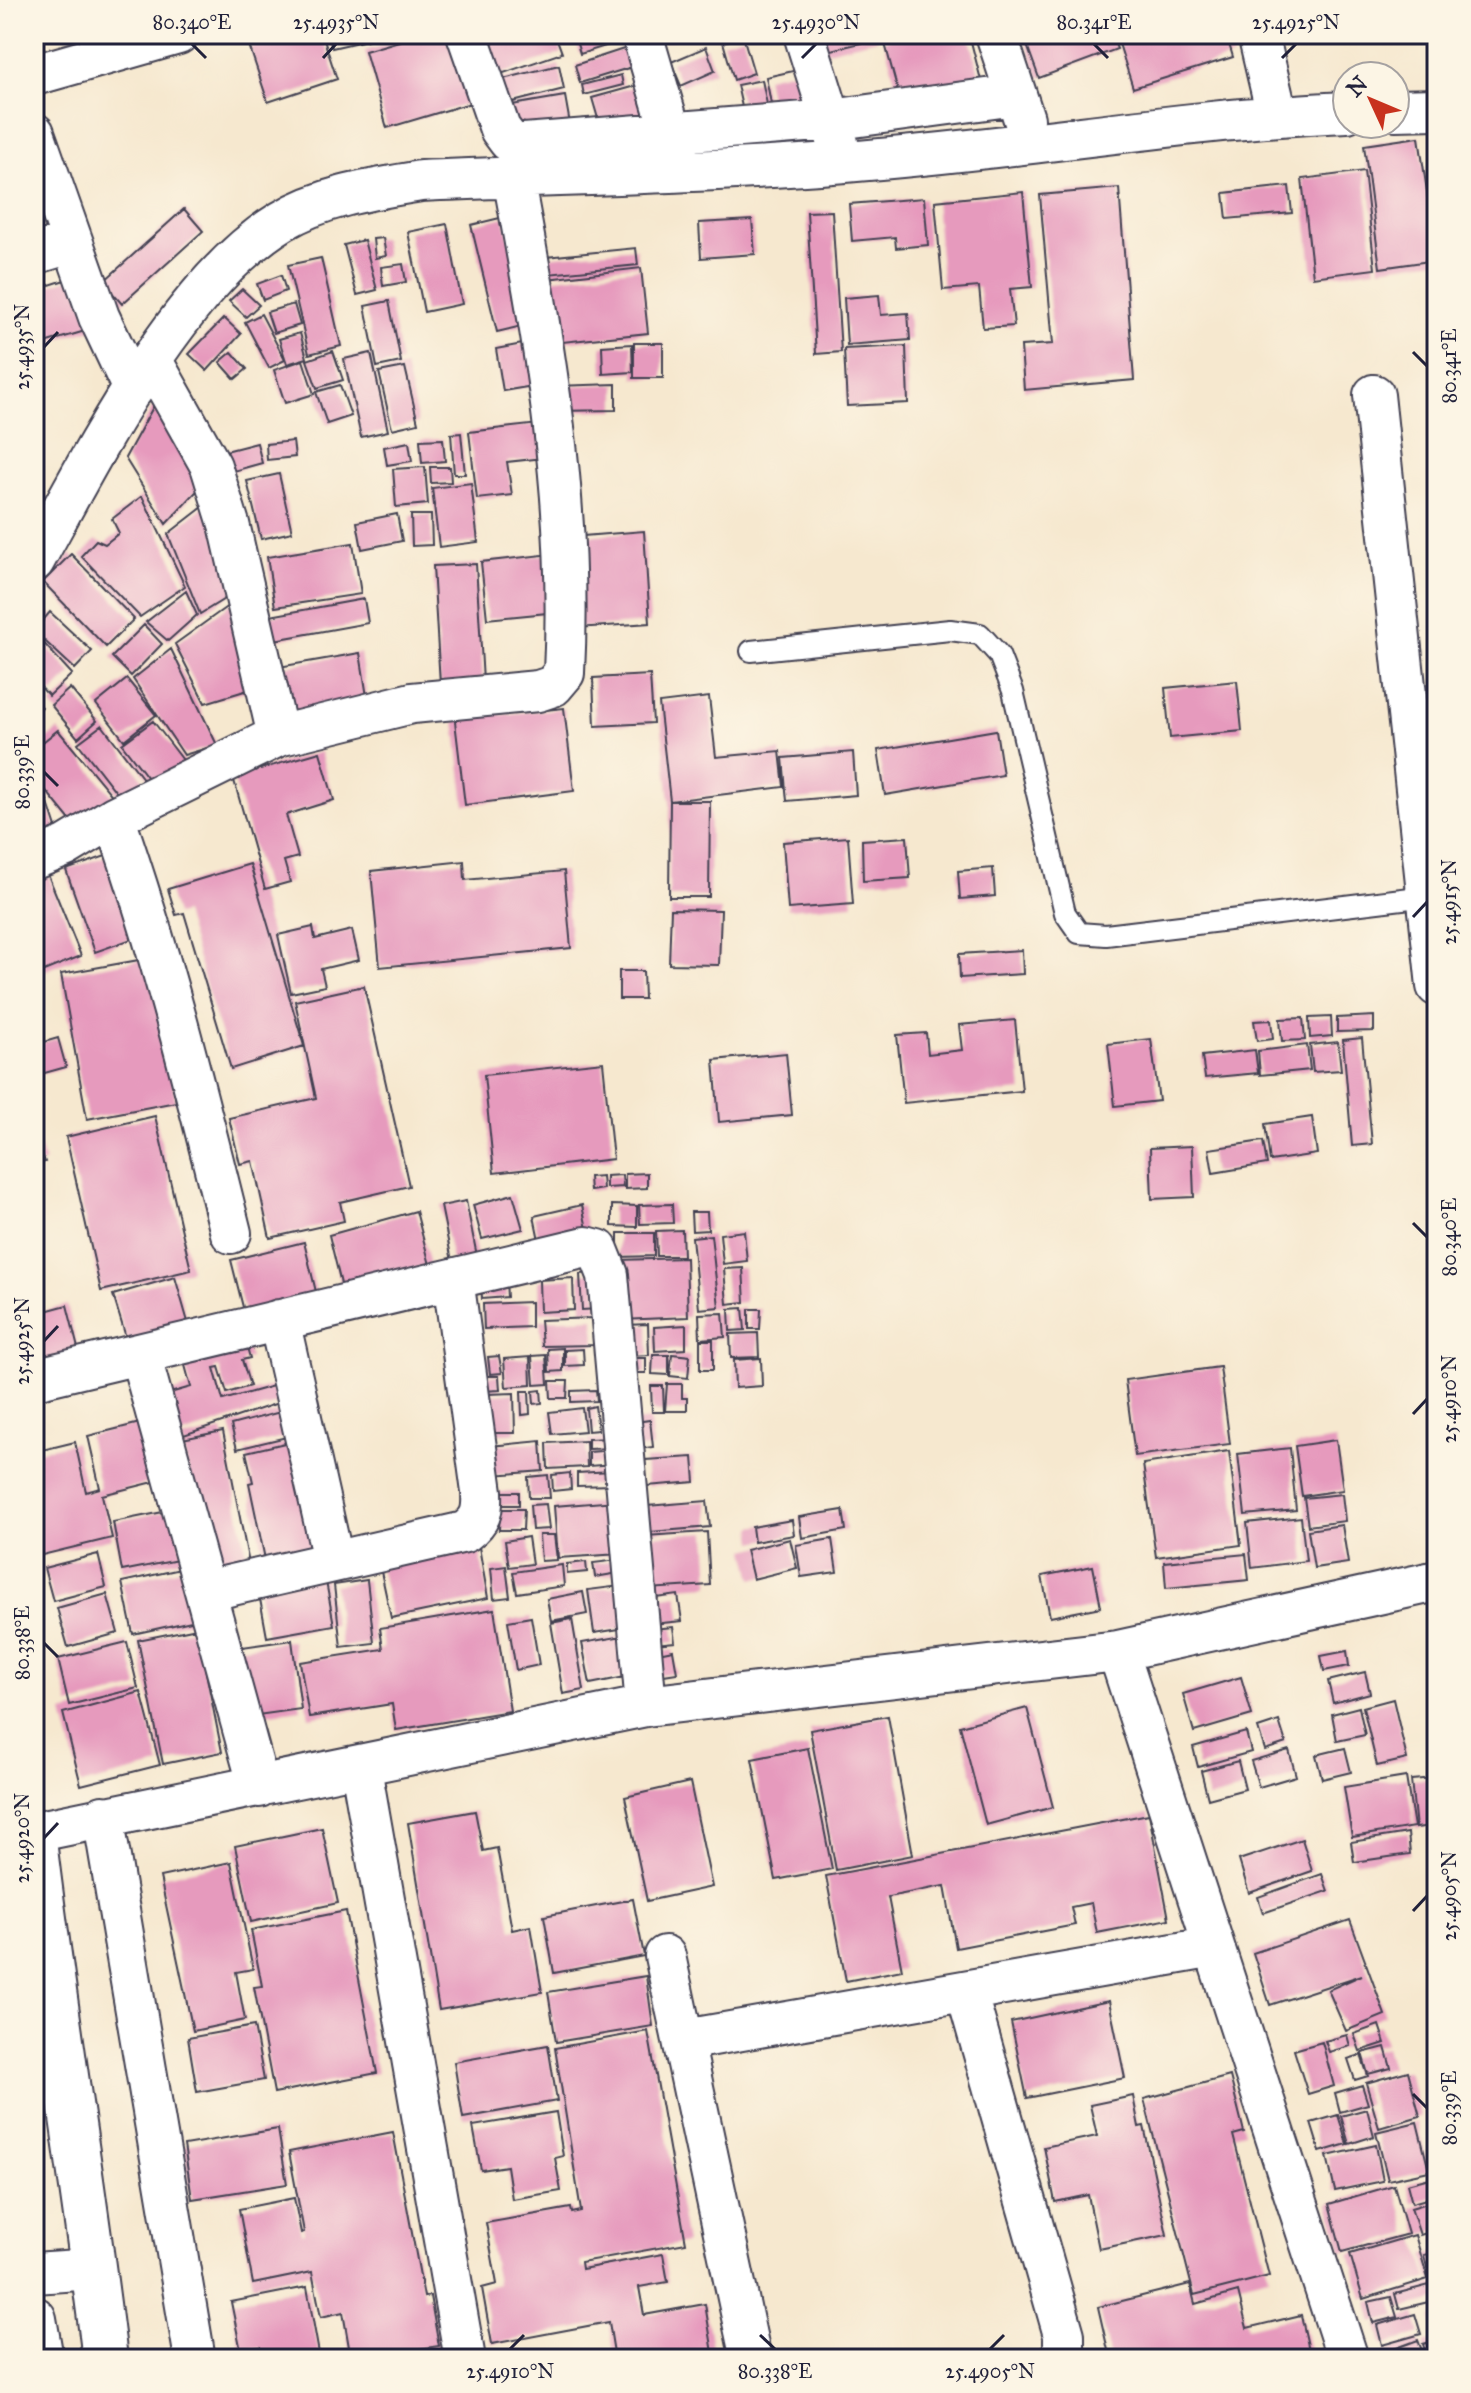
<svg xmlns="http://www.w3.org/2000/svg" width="1471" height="2393" viewBox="0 0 1471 2393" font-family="'IM FELL Great Primer',serif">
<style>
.building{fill:#e69abd}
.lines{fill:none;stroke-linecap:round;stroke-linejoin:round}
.lane-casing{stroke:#424051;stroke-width:24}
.street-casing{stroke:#424051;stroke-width:44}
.secondary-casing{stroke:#424051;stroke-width:48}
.lane{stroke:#fff;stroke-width:20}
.street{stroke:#fff;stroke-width:40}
.secondary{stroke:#fff;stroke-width:44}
.ticks{fill:none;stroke:#22223b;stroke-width:3}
.neatline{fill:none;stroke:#22223b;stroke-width:3}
.ticks-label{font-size:20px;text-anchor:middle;fill:#22223b}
</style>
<rect width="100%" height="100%" fill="#fcf5e5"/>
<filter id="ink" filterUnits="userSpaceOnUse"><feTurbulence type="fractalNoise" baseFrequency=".0125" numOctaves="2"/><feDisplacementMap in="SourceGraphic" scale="16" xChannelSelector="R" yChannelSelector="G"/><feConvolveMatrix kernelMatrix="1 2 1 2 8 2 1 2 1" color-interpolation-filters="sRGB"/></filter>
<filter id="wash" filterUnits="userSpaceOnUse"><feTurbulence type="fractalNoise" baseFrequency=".006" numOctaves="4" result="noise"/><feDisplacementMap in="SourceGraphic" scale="32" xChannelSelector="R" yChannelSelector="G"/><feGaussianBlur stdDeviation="1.8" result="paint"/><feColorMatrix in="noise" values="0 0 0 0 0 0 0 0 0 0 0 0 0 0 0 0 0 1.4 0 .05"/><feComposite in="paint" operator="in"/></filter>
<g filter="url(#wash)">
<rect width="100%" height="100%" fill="#f6e8cf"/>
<g id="blocks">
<path class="building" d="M293,34H322L337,79L268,102L250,48Z
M328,34H365L367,40L332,48Z
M423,34H455L474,102L387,128L365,51Z
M517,34H555L562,53L486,79L476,48Z
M560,34H584V35L563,41Z
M596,34H641V35L580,54L576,40Z
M662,34H687V35L664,42Z
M815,34H876L877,39L819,53Z
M904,34H969L982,84L902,106L884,40Z
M1023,34H1111L1117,49L1039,78Z
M1116,34H1226L1233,57L1133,88Z
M743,36L754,73L734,80L723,42Z
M639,44L645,63L580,83L575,65Z
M706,47L715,71L681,86L671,62Z
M559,65L564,89L501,105L495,81Z
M807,68L815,111L774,120L766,77Z
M621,75L623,85L584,95L582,85Z
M762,80L769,114L745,120L737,85Z
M646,83L656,116L599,122L592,98Z
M565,96L570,124L514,132L506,106Z
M1419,137L1437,260L1380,268L1364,145Z
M1364,171L1375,269L1313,277L1302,179Z
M1289,186L1292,213L1227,219L1224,193Z
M1119,188L1134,380L1024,390L1021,346L1053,344L1040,195Z
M1023,192L1032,287L1010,289L1014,326L983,328L979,287L943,290L935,201Z
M924,198L928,245L896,248L895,237L852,241L849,204Z
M184,209L203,231L122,304L103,282Z
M832,211L841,352L816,354L807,212Z
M504,217L530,324L497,332L471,225Z
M752,220L755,254L701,258L699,223Z
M447,224L462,304L424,312L408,232Z
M383,238L386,256L375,258L373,239Z
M364,240L377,290L357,295L344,245Z
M636,248L638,265L548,274L546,257Z
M321,258L341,346L309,354L288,265Z
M403,264L406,282L383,286L381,267Z
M641,268L648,333L553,343L547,279Z
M281,275L286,291L263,300L257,284Z
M74,277L92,329L34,346V290Z
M242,289L259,305L246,317L229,301Z
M879,295L881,315L908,313L910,340L847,345L844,298Z
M389,301L401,362L377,367L365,306Z
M294,304L300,325L274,333L267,312Z
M261,314L285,360L269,368L245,322Z
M224,318L241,334L207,371L189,354Z
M300,333L307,358L287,364L279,339Z
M538,341L545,384L503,391L496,349Z
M634,343H663V378H634Z
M632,344L633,372L603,374L602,346Z
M906,346L908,403L847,406L844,349Z
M333,351L343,380L317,388L307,360Z
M232,352L247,369L235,379L220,362Z
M371,353L388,431L361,437L344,359Z
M303,360L314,394L285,403L274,370Z
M405,367L418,423L392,429L379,372Z
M616,384V410L556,411L555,386Z
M340,385L351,416L327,424L316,392Z
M163,389L208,479L166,524L125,458Z
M539,424L543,458L507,462L512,495L477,499L469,432Z
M461,433L465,474H454L451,434Z
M443,439L445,461L422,463L420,440Z
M293,441L295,457L267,460L266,444Z
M409,442L412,461L387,465L384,447Z
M257,443L262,463L219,475L214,454Z
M425,467L428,504L396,507L393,469Z
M430,467H450L451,482L431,483Z
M279,474L292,532L261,539L247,481Z
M471,483L478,542L439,547L432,488Z
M142,496L185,586L140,617L81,556L96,540L105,544L119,533L112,519Z
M212,500L234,593L200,614L168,534Z
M397,514L402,541L362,549L357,522Z
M411,515H431L432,545L412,546Z
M644,531L650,623L577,628L571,537Z
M353,543L361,594L275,607L267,557Z
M71,554L134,619L106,647L43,582Z
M551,554L557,612L487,619L481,562Z
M476,564L483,681L440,684L433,566Z
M186,591L197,615L168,641L146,622Z
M364,599L368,623L263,642L259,618Z
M232,603L261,686L205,703L175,644Z
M50,612L92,651L75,669L34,631Z
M144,625L162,644L131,676L112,657Z
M38,637L72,674L49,696L34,680V641Z
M171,649L217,745L184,755L133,679Z
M360,653L369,709L276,726L267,669Z
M650,675L653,723L595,726L593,678Z
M127,679L156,715L124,740L96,704Z
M1237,681L1242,731L1170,738L1165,688Z
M70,688L97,721L78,738L51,705Z
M709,697L716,757L780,751L784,787L670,801L659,703Z
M34,699L42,707L34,716Z
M499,708L500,715L564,708L574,791L465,805L454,713Z
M153,721L189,768L158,791L122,744Z
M102,725L150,788L127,806L78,743Z
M58,730L115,799L78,830L34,776L39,767L34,762V749Z
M996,730L1003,775L885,795L878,750Z
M320,752L334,800L286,815L298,857L284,861L290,882L265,889L233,777Z
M853,752L856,795L787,801L783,758Z
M47,800L60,840L34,848V804Z
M670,801H710L709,897H669Z
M848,837L853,904L788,909L783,842Z
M907,837L910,878L863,881L862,840Z
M117,852L146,934L95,952L66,870Z
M464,861L465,880L564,871L571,948L380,967L371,871Z
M250,864L304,1046L231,1069L184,913L176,915L168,889Z
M993,868L995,896L960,899L958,871Z
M46,870L81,956L34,975V875Z
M671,909L721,910L719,965L669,964Z
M313,927L315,939L352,930L359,960L321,969L325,986L291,993L278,935Z
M1022,950L1023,974L960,978L959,954Z
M150,958L176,1102L87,1119L61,974Z
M619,971H643L644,999H619Z
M364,986L409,1186L340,1202L344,1221L270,1238L253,1161L240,1164L229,1118L316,1098L295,1001Z
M1374,1016V1031L1337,1032V1018Z
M1331,1017L1332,1036L1310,1038L1309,1018Z
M1303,1018L1305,1040L1282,1041L1280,1019Z
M1015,1020L1022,1091L904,1103L897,1035L926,1033L928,1054L962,1050L959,1025Z
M1271,1020L1273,1039L1257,1041L1254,1021Z
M58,1038L66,1067L34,1076V1045Z
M1362,1038L1372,1144L1352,1146L1343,1040Z
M1151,1039L1159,1101L1115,1106L1108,1044Z
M1338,1042L1341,1070L1313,1072L1310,1045Z
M1307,1045L1310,1070L1260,1075L1258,1051Z
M1255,1050L1258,1073L1205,1078L1202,1056Z
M786,1053L792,1115L719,1122L714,1060Z
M603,1062L613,1159L494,1173L484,1075Z
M155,1116L191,1270L101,1291L66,1137Z
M1312,1117L1317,1154L1270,1161L1265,1124Z
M34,1134L45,1162L34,1166Z
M1263,1141L1267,1164L1213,1173L1209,1149Z
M1192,1146L1194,1197L1152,1199L1150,1148Z
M647,1173V1188L625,1189V1174Z
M622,1175L623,1187L606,1188V1176Z
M602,1176L603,1189L590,1191L589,1177Z
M513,1194L523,1229L482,1239L473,1205Z
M466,1201L479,1266L454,1271L441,1206Z
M672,1204L673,1223L640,1224L639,1205Z
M582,1205L587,1229L539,1240L534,1216Z
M612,1205L637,1206V1227L612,1226Z
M416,1211L430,1265L342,1288L329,1235Z
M691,1212H707L708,1230L692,1231Z
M682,1230L683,1256H657L656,1231Z
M744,1231L747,1261L723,1264L720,1234Z
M618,1233H654V1256L618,1257Z
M711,1235L719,1307L699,1309L692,1237Z
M304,1242L317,1296L245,1315L231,1260Z
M686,1258L688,1317L621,1320L619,1260Z
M743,1268L745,1302L727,1304L724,1269Z
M595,1273L598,1309L582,1310L580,1274Z
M175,1277L190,1329L129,1347L113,1295Z
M573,1278L574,1310L540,1312L539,1280Z
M506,1281L507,1297L482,1299L481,1283Z
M531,1302V1327L484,1329L483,1304Z
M67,1305L80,1356L40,1366L34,1343V1314Z
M743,1308L745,1330L730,1331L729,1309Z
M749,1309H761L760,1329H749Z
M723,1313L725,1337L700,1339L699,1314Z
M594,1318L595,1345L542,1346L540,1320Z
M648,1324L649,1355L626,1356V1325Z
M686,1325V1349L655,1351L654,1327Z
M758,1333L759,1357L731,1358L730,1334Z
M245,1340L250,1358L242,1360L250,1386L227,1393L219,1367L214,1368L223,1400L273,1386L278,1403L175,1438L163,1395L191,1387L183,1358Z
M700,1340H713V1370H700Z
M563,1348V1371L549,1372L548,1349Z
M583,1349L584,1365L565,1366V1350Z
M672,1354L690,1356L688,1378L670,1376Z
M546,1355L548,1384L534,1385L532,1356Z
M653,1355H669V1375L652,1374Z
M499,1356L502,1373L490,1374L488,1357Z
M530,1357L531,1385L506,1387L504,1359Z
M625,1358H646V1373H624Z
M761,1358L762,1386L735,1388L734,1360Z
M1220,1367L1230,1444L1135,1456L1125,1380Z
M482,1376H499L500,1390L482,1391Z
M550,1381H568L567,1398H551Z
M667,1384H682V1398H687V1411H665Z
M651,1386H663L664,1412H652Z
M541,1390L542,1403L534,1404L533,1391Z
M596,1390L597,1401L571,1402V1391Z
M521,1391H529L530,1414L522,1415Z
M514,1393L515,1433H487V1394Z
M595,1406L598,1430L588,1431L586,1408Z
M582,1408L585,1431L552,1434L549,1412Z
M292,1409L299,1434L237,1449L231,1425Z
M650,1420L653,1447L631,1450L628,1423Z
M148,1421L162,1480L102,1495L112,1538L34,1557V1452L75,1442L86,1492L100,1488L88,1436Z
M223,1431L251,1574L210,1582L182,1439Z
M611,1438L612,1448L588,1449V1439Z
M298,1440L319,1552L266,1564L249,1483L253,1482L246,1452Z
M1336,1440L1343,1490L1302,1496L1295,1446Z
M541,1441L543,1471L492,1475L490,1446Z
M586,1441L587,1467L548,1469L547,1443Z
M1290,1448L1296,1510L1245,1515L1238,1454Z
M613,1450L614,1464L589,1466V1452Z
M1229,1451L1241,1545L1156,1557L1143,1464Z
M693,1457L695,1482L647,1486L645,1460Z
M612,1471L613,1485L577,1486V1473Z
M570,1473L571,1489L553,1491L552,1475Z
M548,1475L550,1498H529L528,1477Z
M498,1492H519V1505H499Z
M1342,1494L1345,1521L1308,1526L1304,1498Z
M616,1501L620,1554L558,1558L554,1506Z
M707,1501L710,1527L638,1533L635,1507Z
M546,1504L549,1529L532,1530L530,1505Z
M500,1509H524L523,1530H499Z
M173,1510L183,1559L122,1571L113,1522Z
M843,1510L846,1530L802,1538L799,1517Z
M1301,1517L1306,1561L1252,1568L1247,1523Z
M792,1520L794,1535L754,1542L752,1527Z
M1342,1525L1348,1563L1314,1568L1308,1530Z
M707,1532L710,1585L648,1589L645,1536Z
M539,1535H554L557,1560L541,1561Z
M528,1537L532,1564L509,1567L505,1541Z
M790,1539L797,1568L753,1579L746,1550Z
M832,1539L837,1572L801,1577L796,1545Z
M479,1547L488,1598L391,1618L380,1567Z
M98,1554L106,1587L53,1601L44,1568Z
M1246,1554L1249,1580L1166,1588L1164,1562Z
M618,1560L619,1573L595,1577L593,1563Z
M586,1562L587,1572L567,1574V1564Z
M562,1565L564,1586L517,1593L513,1572Z
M506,1566L510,1597L494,1599L491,1568Z
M1093,1566L1101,1607L1050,1617L1042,1576Z
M185,1568L196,1620L133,1634L122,1582Z
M325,1576L334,1625L267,1637L258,1588Z
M367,1580L374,1643L341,1647L334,1585Z
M620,1586L626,1628L594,1633L588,1590Z
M583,1592L587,1614L551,1621L547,1599Z
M107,1594L118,1633L68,1647L57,1608Z
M678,1595L682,1621L652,1624L648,1599Z
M494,1609L510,1711L396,1730L392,1704L309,1717L300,1662L383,1649L380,1628Z
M531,1617L539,1665L516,1670L508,1621Z
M572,1619L584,1690L563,1694L551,1623Z
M673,1627L675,1642L655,1644L653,1629Z
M197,1628L222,1752L163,1764L138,1640Z
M623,1636L630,1676L590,1684L582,1643Z
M292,1640L301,1709L243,1717L235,1648Z
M127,1642L138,1688L69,1705L58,1659Z
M673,1650L677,1673L657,1676L653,1654Z
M1347,1651L1349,1666L1324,1671L1321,1656Z
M1365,1672L1370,1693L1333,1703L1328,1681Z
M1241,1677L1252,1715L1194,1732L1183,1694Z
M141,1692L160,1765L81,1785L63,1713Z
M1393,1699L1407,1759L1377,1766L1363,1707Z
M1359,1707L1365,1735L1337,1741L1332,1714Z
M1027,1708L1053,1807L986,1825L960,1726Z
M888,1716L913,1855L836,1870L810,1730Z
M1279,1721L1286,1743L1265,1750L1258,1728Z
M1246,1732L1251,1752L1198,1767L1193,1747Z
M808,1748L832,1869L776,1880L752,1759Z
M1345,1748L1351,1772L1322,1779L1316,1755Z
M1289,1750L1296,1776L1259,1787L1251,1761Z
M1238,1761L1245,1789L1208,1799L1201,1771Z
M1406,1777L1414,1827L1352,1837L1344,1787Z
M1435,1778L1437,1825L1416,1828L1411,1780Z
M690,1782L712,1887L647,1901L625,1797Z
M475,1811L483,1851L497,1848L512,1930L531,1926L542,1992L439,2010L408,1823Z
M1149,1814L1169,1919L1097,1933L1091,1903L1071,1907L1075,1925L956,1948L945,1886L938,1887L888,1897L902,1970L846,1981L826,1876Z
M322,1828L338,1903L251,1922L235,1846Z
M1408,1833L1410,1854L1354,1862L1351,1842Z
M1302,1839L1312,1871L1249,1893L1239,1860Z
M231,1862L253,1969L236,1972L245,2020L193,2031L160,1877Z
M1322,1874L1328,1891L1263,1913L1258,1897Z
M633,1899L644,1956L554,1973L544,1916Z
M346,1911L377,2073L274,2093L254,1987L262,1986L251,1930Z
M1350,1920L1385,2015L1346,2031L1328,1990L1362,1975L1270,2005L1253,1953Z
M646,1976L653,2026L556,2042L548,1992Z
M1109,2001L1125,2078L1027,2098L1011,2022Z
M1379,2025L1385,2043L1360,2051L1354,2034Z
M254,2026L264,2080L197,2092L188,2038Z
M648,2031L686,2243L581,2262L582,2269L663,2254L668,2282L639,2287L644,2315L705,2304L714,2359H615L609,2322L492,2344L482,2288L497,2284L486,2223L571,2208L572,2213L581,2211L555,2048Z
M1347,2035L1350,2046L1329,2052L1325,2041Z
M1322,2042L1334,2086L1308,2094L1294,2050Z
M548,2045L557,2101L463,2118L454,2062Z
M1385,2047L1391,2068L1368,2074L1362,2053Z
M1361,2055L1368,2076L1355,2080L1348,2059Z
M1408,2071L1420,2116L1379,2128L1366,2083Z
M1230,2076L1244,2132L1233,2135L1269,2276L1194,2295L1144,2099Z
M1362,2085L1368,2104L1340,2112L1335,2093Z
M1133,2096L1139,2127L1144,2126L1167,2235L1099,2249L1088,2195L1055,2202L1044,2147L1097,2136L1090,2105Z
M1367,2109L1374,2136L1349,2144L1341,2116Z
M556,2112L563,2156L555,2158L561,2191L512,2199L507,2166L481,2170L473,2126Z
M1338,2115L1347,2144L1320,2152L1311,2123Z
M1417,2122L1429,2171L1388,2180L1376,2132Z
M278,2129L287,2184L192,2199L184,2145Z
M393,2132L424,2297L430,2296L439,2346L351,2359L343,2312L321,2317L312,2272L253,2284L239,2209L294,2198L301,2233L304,2232L289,2152Z
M1376,2145L1383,2181L1335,2191L1327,2156Z
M1437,2176V2196L1412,2203L1407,2184Z
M1394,2185L1408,2234L1342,2252L1329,2204Z
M1437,2200V2230L1420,2235L1411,2208Z
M1415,2235L1428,2279L1363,2299L1350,2254Z
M1437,2252V2278L1430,2280L1424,2255Z
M1437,2283V2300L1399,2309L1395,2294Z
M1190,2284L1195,2304L1238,2292L1247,2328L1301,2315L1311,2359H1110L1098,2307Z
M307,2287L320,2359H238V2355L261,2350L260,2347L241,2351L231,2302Z
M1391,2297L1397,2317L1373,2323L1368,2302Z
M1415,2314L1421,2334L1382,2345L1377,2325Z
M1437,2316V2335H1436L1431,2318Z
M1418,2340L1425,2359H1382L1380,2354Z
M1437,2340V2359H1428L1423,2344Z"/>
</g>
</g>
<g filter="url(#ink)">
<use href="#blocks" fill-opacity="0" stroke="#424051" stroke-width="2"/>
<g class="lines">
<defs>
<path id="lane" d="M751,651L950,630L980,634L999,655L1013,691L1065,913L1079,933L1106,935L1427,896"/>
<path id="street" d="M467,34L500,129L509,141L524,144L831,120L1016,95
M642,34L677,154
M804,34L838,143
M996,34L1024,119
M1258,34L1277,115
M34,75L178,34
M1395,110L1437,109
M34,133L99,317L133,389
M34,254L70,243
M152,361L211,466L229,524L278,736
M1374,395L1437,986
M34,561C92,456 178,284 282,221C323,196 374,189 421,181C562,175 704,173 845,162C1013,150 1179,119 1347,112
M114,817C162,954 196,1092 231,1233
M34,859L66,846L114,817L278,736L412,703L538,691L553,686L564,673C573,501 544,345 513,177
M279,1320L333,1560
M140,1354L259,1787
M34,1379L586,1247L598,1250L608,1275L646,1706
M206,1591L465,1532C481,1520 483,1512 482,1492L453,1279
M1118,1651L1348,2359
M361,1768L465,2359
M103,1816L195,2359
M34,1832L646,1706L1118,1651L1437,1581
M665,1956L751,2359
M966,1991L1064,2335V2359
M685,2040L1214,1947
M34,2273L94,2269"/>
<path id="secondary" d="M34,1841C55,2014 84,2186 105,2359
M34,2319L41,2359"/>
</defs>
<use href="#lane" class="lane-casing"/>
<use href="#street" class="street-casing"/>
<use href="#secondary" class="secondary-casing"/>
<use href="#lane" class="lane"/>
<use href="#street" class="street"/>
<use href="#secondary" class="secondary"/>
</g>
</g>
<path class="ticks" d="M192,44L206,58M1094,44L1108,58M323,58L336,44M802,58L816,44M1282,58L1296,44M44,347L58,332M1413,352L1427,366M44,772L58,786M1413,917L1427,902M1413,1223L1427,1237M44,1341L58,1326M1413,1414L1427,1399M44,1643L58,1657M44,1838L58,1823M1413,1911L1427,1896M1413,2094L1427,2108M760,2335L775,2349M510,2349L524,2335M990,2349L1004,2335"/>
<rect width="1471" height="2393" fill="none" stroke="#fcf5e5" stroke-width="88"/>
<g transform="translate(1371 100) rotate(314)"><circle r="38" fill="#fcf5e5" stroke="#a5a1a1" stroke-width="2"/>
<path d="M0-6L14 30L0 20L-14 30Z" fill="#c8321e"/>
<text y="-12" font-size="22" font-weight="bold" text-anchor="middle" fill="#22223b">N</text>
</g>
<rect x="44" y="44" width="1383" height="2305" class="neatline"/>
<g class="ticks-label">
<text x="192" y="29">80.340°E</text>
<text x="336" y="29">25.4935°N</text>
<text x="816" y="29">25.4930°N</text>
<text x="1094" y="29">80.341°E</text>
<text x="1296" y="29">25.4925°N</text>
<text transform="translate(22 347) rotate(-90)" y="7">25.4935°N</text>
<text transform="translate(1449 366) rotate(-90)" y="7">80.341°E</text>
<text transform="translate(22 772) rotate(-90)" y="7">80.339°E</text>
<text transform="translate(1449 902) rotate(-90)" y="7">25.4915°N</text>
<text transform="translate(1449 1237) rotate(-90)" y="7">80.340°E</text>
<text transform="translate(22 1341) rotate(-90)" y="7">25.4925°N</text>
<text transform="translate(1449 1399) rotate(-90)" y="7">25.4910°N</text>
<text transform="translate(22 1643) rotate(-90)" y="7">80.338°E</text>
<text transform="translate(22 1838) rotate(-90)" y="7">25.4920°N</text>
<text transform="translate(1449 1896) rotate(-90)" y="7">25.4905°N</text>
<text transform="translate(1449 2108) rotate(-90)" y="7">80.339°E</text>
<text x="510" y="2378">25.4910°N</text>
<text x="775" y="2378">80.338°E</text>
<text x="990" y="2378">25.4905°N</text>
</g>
</svg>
